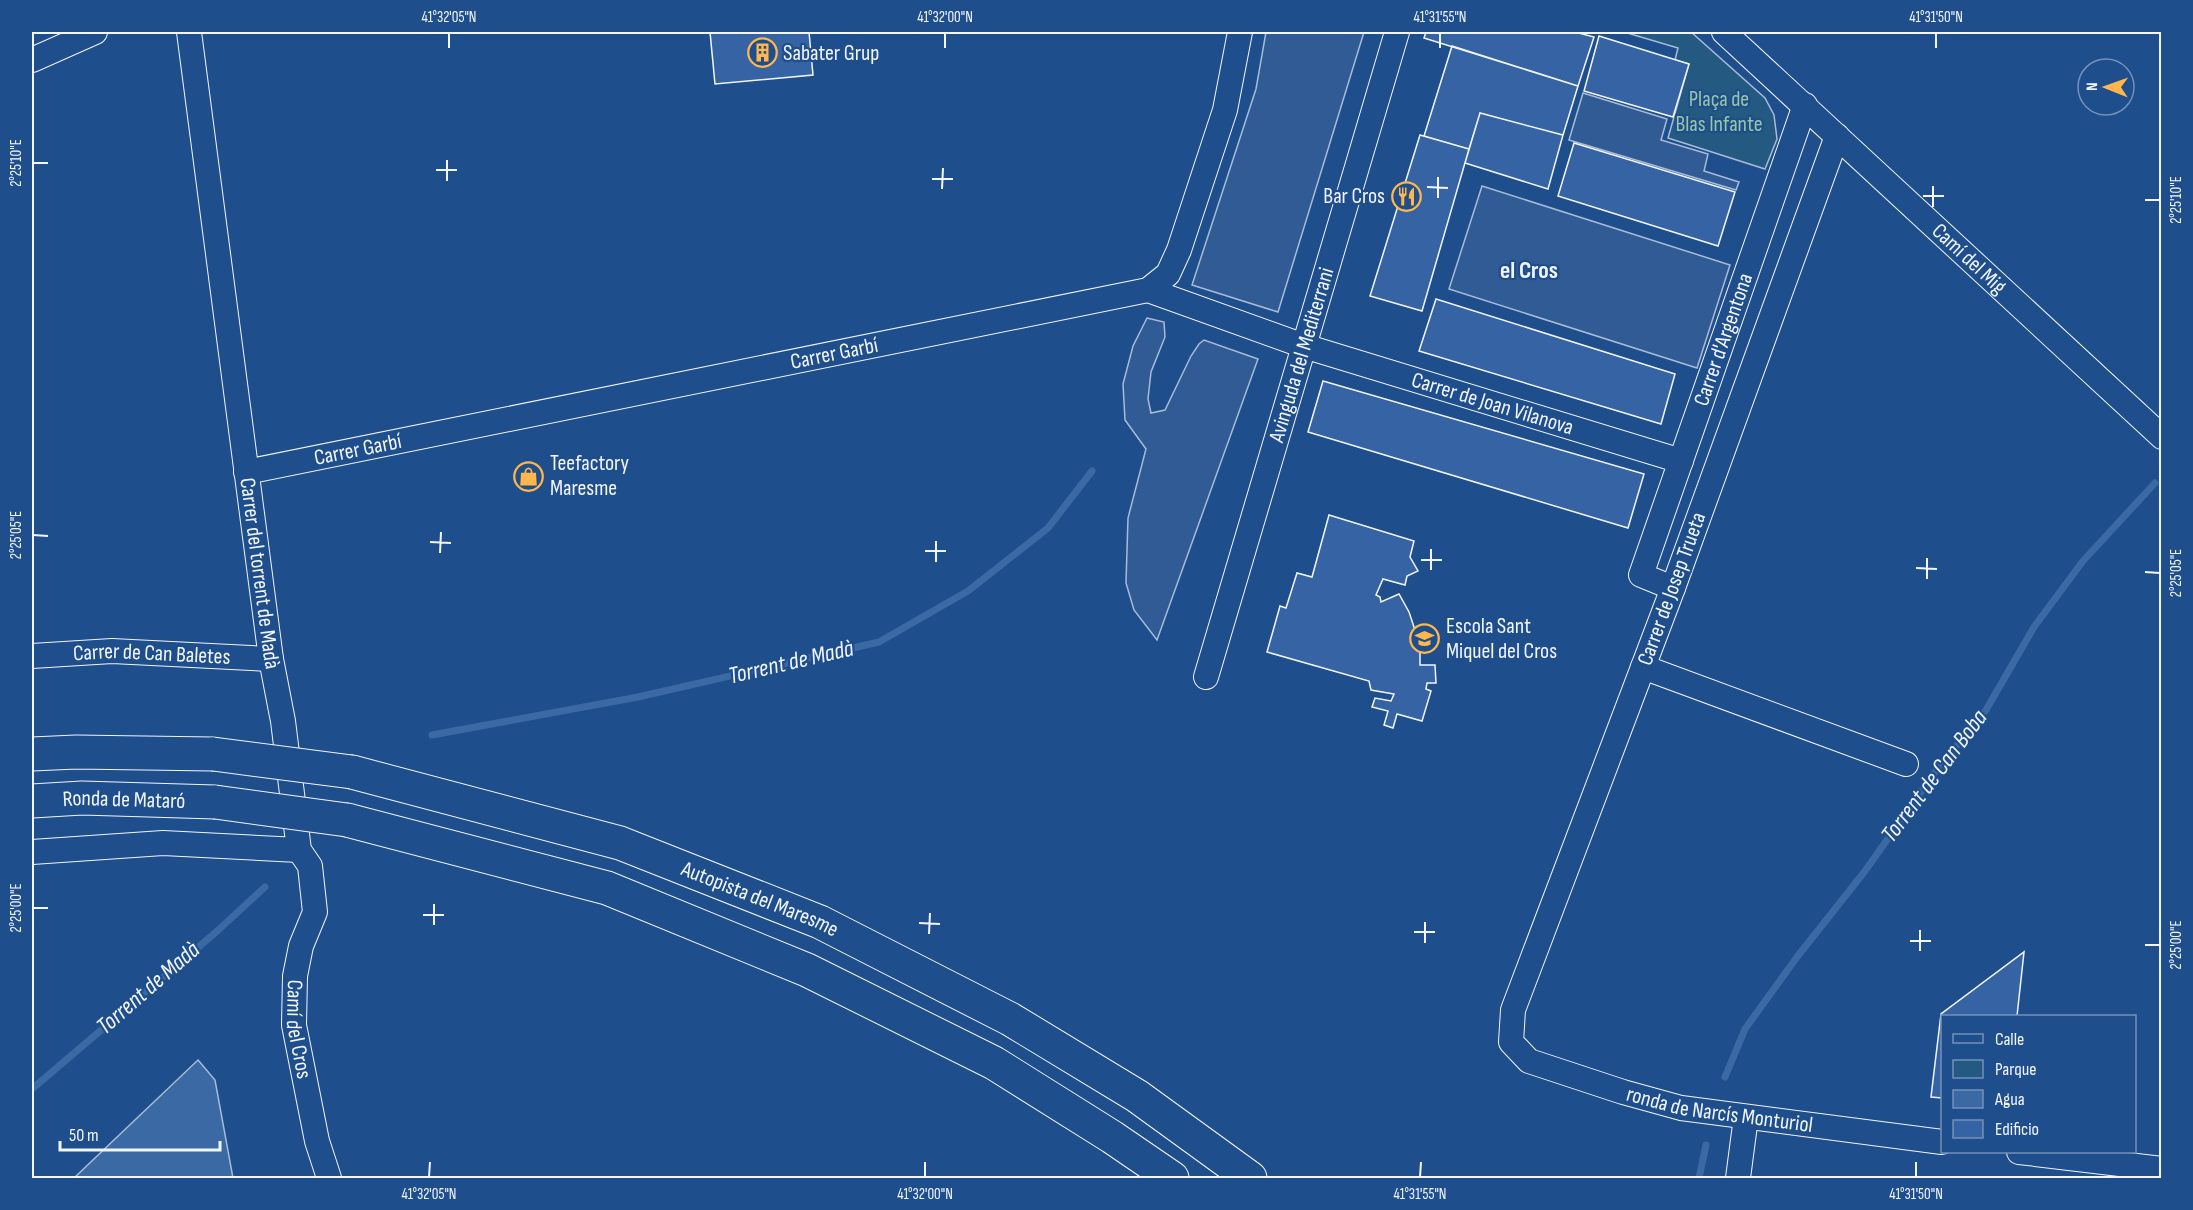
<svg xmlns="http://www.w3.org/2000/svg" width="2193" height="1210" viewBox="0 0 2193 1210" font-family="'Sofia Sans Condensed',sans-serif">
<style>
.green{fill:#245a82;stroke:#a8bbd7;stroke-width:1.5}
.parking{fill:#305b95;stroke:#a8bbd7;stroke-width:1.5}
.water{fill:#3b69a3;stroke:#a8bbd7;stroke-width:1.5}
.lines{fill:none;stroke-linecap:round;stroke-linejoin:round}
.stream{stroke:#3b69a3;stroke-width:7}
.building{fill:#3563a3;stroke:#f2f6ff;stroke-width:1.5}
.minor-casing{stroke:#f2f6ff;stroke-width:26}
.highway-casing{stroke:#f2f6ff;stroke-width:35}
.minor{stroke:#1f4e8c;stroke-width:24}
.highway{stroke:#1f4e8c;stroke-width:33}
.highway-bridge-casing{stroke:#f2f6ff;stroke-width:35;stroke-linecap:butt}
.highway-bridge{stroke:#1f4e8c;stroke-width:33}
.ticks{fill:none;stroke:#f2f6ff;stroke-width:2}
.labels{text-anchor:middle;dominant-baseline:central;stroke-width:4.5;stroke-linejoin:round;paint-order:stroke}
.poi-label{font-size:22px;fill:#f2f6ff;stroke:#1f4e8c;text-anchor:start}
.park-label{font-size:22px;fill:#97c8a6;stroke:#1f4e8c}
.street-label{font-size:22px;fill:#f2f6ff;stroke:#1f4e8c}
.neighbourhood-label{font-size:24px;font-weight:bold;fill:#f2f6ff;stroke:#1f4e8c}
.water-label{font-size:24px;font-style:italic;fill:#f2f6ff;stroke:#1f4e8c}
.neatline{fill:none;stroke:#f2f6ff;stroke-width:2}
.ticks-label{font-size:15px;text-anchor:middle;fill:#f2f6ff}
</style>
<rect width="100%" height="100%" fill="#1f4e8c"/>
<path class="green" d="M1624,32H1691L1765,98L1774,115L1777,139L1765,169L1668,138L1689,64L1675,60L1678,48Z"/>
<path class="parking" d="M1266,32H1364L1278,312L1192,285L1256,89Z
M1583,93L1667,119L1661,140L1708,154L1704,171L1739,182L1736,190L1569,140Z
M1482,186L1730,265L1697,368L1449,289Z
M1147,318L1164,322L1165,337L1151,372L1148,399L1151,413L1165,410L1191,356L1199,344L1204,340L1258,359L1157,640L1134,610L1126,583L1128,518L1146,449L1125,420L1123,384L1133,346Z"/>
<path class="water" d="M198,1060L215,1080L233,1178H74Z"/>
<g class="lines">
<path class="stream" d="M432,735L638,697L879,642L968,591L1048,528L1092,471
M1725,1077L1745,1029L1797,957L1865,871L1935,772L1986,710L2034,627L2083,561L2155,483
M32,1089L215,933L265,887
M1699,1178L1706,1145"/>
</g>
<path class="building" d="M710,32H809L813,75L715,84Z
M1426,32H1575L1594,37L1578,86L1424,38Z
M1599,36L1689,64L1673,117L1584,91Z
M1452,46L1578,86L1563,135L1480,113L1469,149L1424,136Z
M1480,113L1563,135L1548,189L1465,163Z
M1420,135L1469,149L1422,311L1370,296Z
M1574,143L1735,192L1718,246L1558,196Z
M1436,299L1675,374L1661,424L1419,351Z
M1323,381L1644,474L1628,528L1308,432Z
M1329,515L1414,541L1410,557L1418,571L1407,576L1405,585L1383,579L1376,595L1380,597L1381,602L1399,594L1409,612L1415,630L1420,651V665H1435L1436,683H1427L1426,689L1431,691L1422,721L1397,714L1393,728L1384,725L1388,711L1372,707L1375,698L1391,701L1394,694L1371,690L1369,681L1267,652L1280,606L1286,608L1297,573L1312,577Z
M2024,952L2017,1016H1942V1098L1931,1097L1941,1014Z"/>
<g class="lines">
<defs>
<g id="minor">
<path id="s1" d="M189,32L271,659L283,721L299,850L310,866L315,912L301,946L295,976L294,1025L317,1141L329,1178"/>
<path id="s2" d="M1724,32L2162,437"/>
<path d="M32,60L95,32"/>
<path id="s3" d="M1837,136L1673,588L1513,1010L1511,1042L1529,1061L1623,1092L1681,1108L1942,1142"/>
<path id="s4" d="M1148,290L1304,346L1681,461"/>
<path id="s5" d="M246,472L1148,290L1168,274L1179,250L1225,110L1240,32"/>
<path id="s6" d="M1673,588L1641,575L1805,105"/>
<path id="s7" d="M32,656L112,651L271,659"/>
<path d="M1643,667L1906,764"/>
<path id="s8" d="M1206,677L1397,32"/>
<path d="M32,852L163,843L299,850"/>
<path d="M2019,1152L2162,1169"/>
<path d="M1738,1178L1746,1117"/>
</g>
<g id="highway">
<path d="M32,754L76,752L213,754"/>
<path id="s9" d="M352,772L620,843L820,922L1010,1019L1137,1096L1250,1178"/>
<path id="s10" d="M32,801L82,798L215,802"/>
<path d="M347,820L607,888L807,970L994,1063L1112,1137L1172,1178"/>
</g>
</defs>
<use href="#minor" class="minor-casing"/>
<use href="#highway" class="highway-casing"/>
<use href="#minor" class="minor"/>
<use href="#highway" class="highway"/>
<defs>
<path id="highway-bridge" d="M213,754L352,772
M215,802L347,820"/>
</defs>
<use href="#highway-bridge" class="highway-bridge-casing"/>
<use href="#highway-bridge" class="highway-bridge"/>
</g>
<path class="ticks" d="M449,48V33M945,48V33M1440,48V33M1936,48V33M33,163H48M436,170H457M932,179H953M447,181V160M1427,187L1448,188M942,189L943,168M1923,196H1944M1438,198V177M2145,200H2160M1933,207V186M33,535L48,536M430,542L451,543M925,551H946M440,553L441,532M1421,560H1442M936,562V541M1916,568L1937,569M1431,570V549M2145,572L2160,573M1927,579V558M33,908H48M423,915H444M919,923L940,924M434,925V904M1414,932H1435M929,934L930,913M1910,941H1931M1425,943V922M2145,945H2160M1920,951V930M429,1177L430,1162M925,1177V1162M1420,1177L1421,1162M1916,1177V1162"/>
<defs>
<symbol id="building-ring" viewBox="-11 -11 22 22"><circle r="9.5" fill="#1f4e8c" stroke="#ffb74d" stroke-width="1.5"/><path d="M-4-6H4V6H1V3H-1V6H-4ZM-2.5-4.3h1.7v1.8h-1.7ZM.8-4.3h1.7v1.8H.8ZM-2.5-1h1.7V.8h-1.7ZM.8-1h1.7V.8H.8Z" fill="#ffb74d"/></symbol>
<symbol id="restaurant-ring" viewBox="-11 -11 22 22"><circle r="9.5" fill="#1f4e8c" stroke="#ffb74d" stroke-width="1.5"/><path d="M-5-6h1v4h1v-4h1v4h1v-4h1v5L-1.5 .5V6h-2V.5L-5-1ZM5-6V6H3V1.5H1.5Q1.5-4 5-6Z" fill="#ffb74d"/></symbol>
<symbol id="shop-ring" viewBox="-11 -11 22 22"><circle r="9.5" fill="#1f4e8c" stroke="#ffb74d" stroke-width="1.5"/><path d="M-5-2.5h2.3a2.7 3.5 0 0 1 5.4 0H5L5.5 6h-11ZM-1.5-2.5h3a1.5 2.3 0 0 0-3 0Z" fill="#ffb74d"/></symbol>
<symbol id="school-ring" viewBox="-11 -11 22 22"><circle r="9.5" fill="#1f4e8c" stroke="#ffb74d" stroke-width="1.5"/><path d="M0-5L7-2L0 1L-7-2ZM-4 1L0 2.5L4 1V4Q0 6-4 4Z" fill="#ffb74d"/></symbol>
</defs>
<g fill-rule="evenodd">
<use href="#building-ring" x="746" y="36" width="33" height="33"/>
<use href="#restaurant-ring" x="1390" y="180" width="33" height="33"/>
<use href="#shop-ring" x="512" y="460" width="33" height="33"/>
<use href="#school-ring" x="1408" y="622" width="33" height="33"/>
</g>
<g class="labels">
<g class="poi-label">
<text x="783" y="53">Sabater Grup</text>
<text x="1385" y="196" text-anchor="end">Bar Cros</text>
<text x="550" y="463">Teefactory<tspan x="550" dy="25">Maresme</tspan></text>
<text x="1446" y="626">Escola Sant<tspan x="1446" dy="25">Miquel del Cros</tspan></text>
</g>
<g class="park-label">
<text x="1719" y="99">Plaça de<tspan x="1719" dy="25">Blas Infante</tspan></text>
</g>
<g class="street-label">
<text stroke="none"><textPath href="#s2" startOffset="334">Camí del Mig</textPath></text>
<text stroke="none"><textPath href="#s6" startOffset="284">Carrer d'Argentona</textPath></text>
<text stroke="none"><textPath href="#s5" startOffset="600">Carrer Garbí</textPath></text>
<text stroke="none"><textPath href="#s8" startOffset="336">Avinguda del Mediterrani</textPath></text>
<text stroke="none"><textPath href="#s4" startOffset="363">Carrer de Joan Vilanova</textPath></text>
<text stroke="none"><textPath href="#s5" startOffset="114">Carrer Garbí</textPath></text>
<text stroke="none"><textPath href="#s1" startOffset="546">Carrer del torrent de Madà</textPath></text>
<text transform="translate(1672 589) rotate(-70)">Carrer de Josep Trueta</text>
<text stroke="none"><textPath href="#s7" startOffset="120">Carrer de Can Baletes</textPath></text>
<text stroke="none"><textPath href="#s10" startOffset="92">Ronda de Mataró</textPath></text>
<text stroke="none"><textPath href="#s9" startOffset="428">Autopista del Maresme</textPath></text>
<text stroke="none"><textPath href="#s1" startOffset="1012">Camí del Cros</textPath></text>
<text stroke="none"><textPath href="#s3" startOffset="1188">ronda de Narcís Monturiol</textPath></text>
</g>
<g class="neighbourhood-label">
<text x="1529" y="270">el Cros</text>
</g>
<g class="water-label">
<text transform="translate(791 662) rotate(-13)">Torrent de Madà</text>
<text transform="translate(1934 776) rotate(-53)">Torrent de Can Boba</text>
<text transform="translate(148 988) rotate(-41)">Torrent de Madà</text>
</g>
</g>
<rect width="2193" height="1210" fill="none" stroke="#1f4e8c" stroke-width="66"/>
<rect x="1941" y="1015" width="195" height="138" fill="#1f4e8c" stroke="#7391ba" stroke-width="1.5"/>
<rect x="1953" y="1034" width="30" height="9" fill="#1f4e8c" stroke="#7391ba" stroke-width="1.5"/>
<text x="1995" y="1045" font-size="18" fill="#f2f6ff">Calle</text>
<rect x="1953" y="1060" width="30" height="18" fill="#245a82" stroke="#7391ba" stroke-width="1.5"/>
<text x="1995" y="1075" font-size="18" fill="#f2f6ff">Parque</text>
<rect x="1953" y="1090" width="30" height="18" fill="#3b69a3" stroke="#7391ba" stroke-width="1.5"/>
<text x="1995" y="1105" font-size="18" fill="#f2f6ff">Agua</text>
<rect x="1953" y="1120" width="30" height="18" fill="#3563a3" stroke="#7391ba" stroke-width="1.5"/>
<text x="1995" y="1135" font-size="18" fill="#f2f6ff">Edificio</text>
<g transform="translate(2106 87) rotate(271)"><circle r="28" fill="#1f4e8c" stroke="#7391ba" stroke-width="1.5"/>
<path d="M0-4.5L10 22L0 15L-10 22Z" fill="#ffb74d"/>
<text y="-9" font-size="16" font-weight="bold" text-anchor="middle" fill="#f2f6ff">N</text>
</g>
<path d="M60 1141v9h160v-9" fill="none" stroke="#f2f6ff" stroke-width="3"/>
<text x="69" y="1141" font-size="18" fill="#f2f6ff" stroke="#1f4e8c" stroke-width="4.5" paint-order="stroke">50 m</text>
<rect x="33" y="33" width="2127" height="1144" class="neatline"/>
<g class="ticks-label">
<text x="449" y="22">41°32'05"N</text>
<text x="945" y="22">41°32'00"N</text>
<text x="1440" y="22">41°31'55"N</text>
<text x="1936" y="22">41°31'50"N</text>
<text transform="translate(16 163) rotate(-90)" y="5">2°25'10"E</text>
<text transform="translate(2176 200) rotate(-90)" y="5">2°25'10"E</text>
<text transform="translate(16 535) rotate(-90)" y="5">2°25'05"E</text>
<text transform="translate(2176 573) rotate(-90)" y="5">2°25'05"E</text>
<text transform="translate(16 908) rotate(-90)" y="5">2°25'00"E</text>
<text transform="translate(2176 945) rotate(-90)" y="5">2°25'00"E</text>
<text x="429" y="1199">41°32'05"N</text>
<text x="925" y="1199">41°32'00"N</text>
<text x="1420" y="1199">41°31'55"N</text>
<text x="1916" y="1199">41°31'50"N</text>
</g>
</svg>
